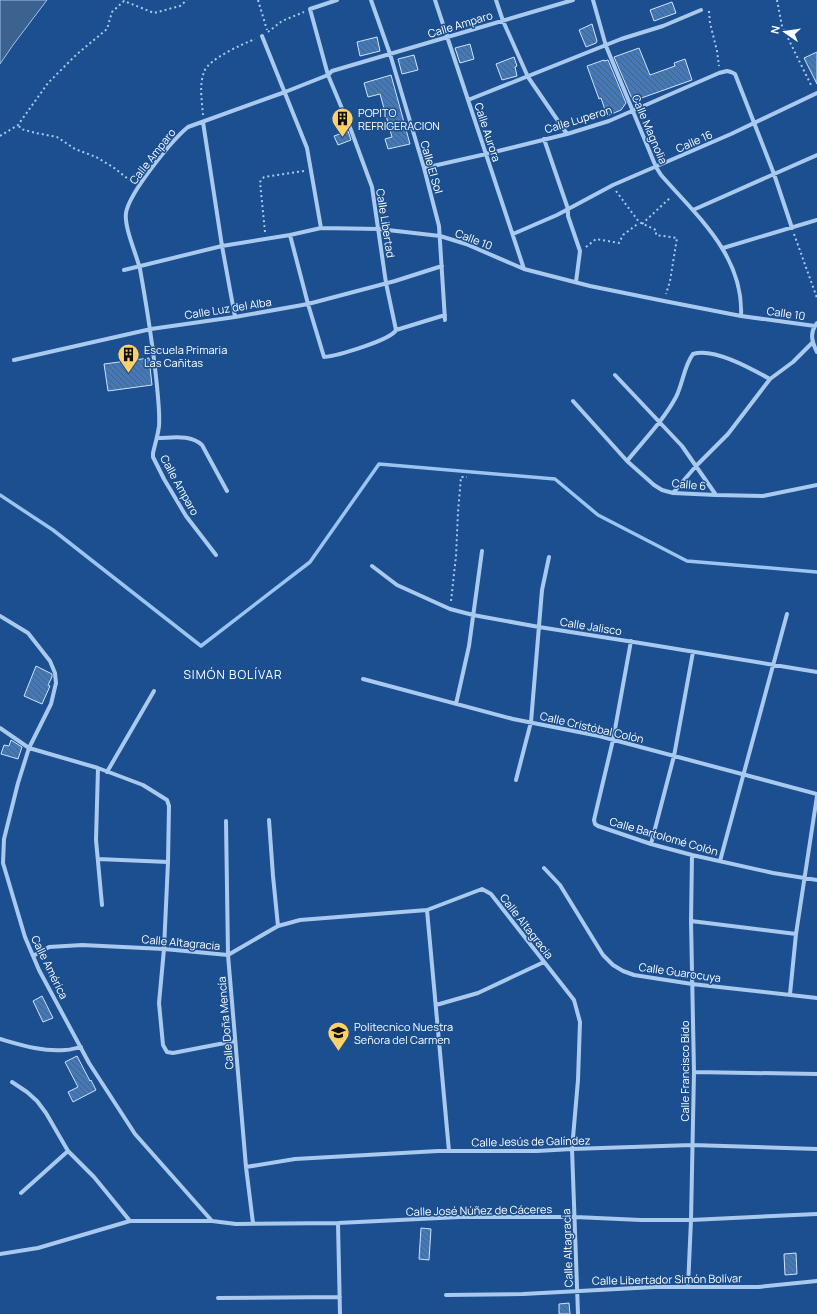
<svg xmlns="http://www.w3.org/2000/svg" width="817" height="1314" viewBox="0 0 817 1314" font-family="Manrope,sans-serif">
<style>
.water{fill:#3c6290;stroke:#9cc4f0}
.lines{fill:none;stroke-linecap:round;stroke-linejoin:round}
.stream{stroke:#9cc4f0;stroke-width:3.5}
.building{fill:url(#building-back-hatch);stroke:#cfe3fa}
.path{stroke:#a9c9ee;stroke-width:2;stroke-dasharray:2 3;stroke-linecap:butt}
.street{stroke:#a9c9ee;stroke-width:4}
.labels{text-anchor:middle;dominant-baseline:central;stroke-width:3;stroke-linejoin:round;paint-order:stroke}
.street-label{font-size:11px;fill:#fff;stroke:#1b4f8f}
.poi-label{font-size:11px;fill:#fff;stroke:#1b4f8f;text-anchor:start}
.neighbourhood-label{font-size:12px;letter-spacing:1px;fill:#fff;stroke:#1b4f8f}
</style>
<defs>
<pattern id="building-back-hatch" width="6" height="6" patternUnits="userSpaceOnUse"><rect width="6" height="6" fill="#4478b7"/><path d="M-1 5l2 2M0 0l6 6M5-1l2 2" fill="none" stroke="#486282"/></pattern>
</defs>
<rect width="100%" height="100%" fill="#1b4f8f"/>
<path class="water" d="M0,0H47L13,45L0,64Z"/>
<g class="lines">
<path class="stream" d="M0,495L53,530L201,646L310,562L379,464L555,479L598,515L687,561L817,572"/>
</g>
<path class="building" d="M672,2L676,13L654,21L650,10Z
M592,24L597,41L596,43L586,47L579,30Z
M377,37L380,51L360,56L357,42Z
M470,44L474,59L460,63L455,48Z
M639,48L650,75L675,66L674,63L685,59L692,80L633,101L614,57Z
M817,52V84L804,58Z
M414,55L418,70L402,74L398,59Z
M514,57L517,66L515,67L517,76L502,80L496,64Z
M604,60V61L608,60L626,103L621,110L607,116L601,98L599,99L587,66Z
M391,75L410,144L388,149L385,139L392,137L380,94L368,97L364,83Z
M348,131L351,140L338,145L334,136Z
M149,358L152,385L108,391L104,364Z
M36,666L52,674V677L48,685L50,686L42,704L24,696Z
M11,740L22,747L18,759L1,754L4,745L9,746Z
M42,996L53,1018L43,1022L33,1001Z
M77,1056L90,1081L91,1080L96,1090L73,1102L68,1092L78,1087L65,1062Z
M421,1228L431,1229L429,1260L419,1259Z
M796,1253L797,1274L785,1275L784,1254Z
M569,1303L570,1314H559V1304Z"/>
<g class="lines">
<path class="path" d="M258,0L267,30
M777,0L782,26L812,87
M709,11L710,23L717,51L719,66
M268,32L282,21L304,12
M203,115C202,102 199,85 204,72C208,59 243,44 255,39
M19,126L21,129L36,133L57,137L75,149L96,157L113,167L132,182
M0,136L18,125L48,83L76,55L107,29L112,12L124,1L154,13L180,6L187,0
M616,191L639,222L656,230V235L677,238L670,281L666,294
M642,224L671,197
M265,232L260,182L264,177L304,171
M794,234L817,298
M586,247L596,239L619,243L623,235L639,223
M451,601L456,556L458,512L461,477H467"/>
<path class="street" d="M337,0L310,9L328,75L351,130L372,187L386,283L396,330
M371,0L390,54L424,168L439,226L445,320
M435,0L524,269
M496,0L503,21L528,77L567,134
M593,0L606,46L656,167L661,175C697,216 744,256 741,316
M262,36L307,148L321,228
M468,100L621,39L663,26L701,10
M203,122L222,246L235,317
M544,139L568,209V216L580,251L576,282
M424,168L486,154L567,134L609,121L719,73L727,71L731,72L735,74L774,174L792,228
M693,210L817,155
M513,234L557,215L613,185L731,134L817,93
M290,235L308,304L324,357C337,356 391,340 396,330L445,315
M723,248L817,220
M124,270L222,246L290,235L321,228L379,229L440,236L466,244L524,269L590,286L664,301L741,316L815,326
M817,323C809,333 812,342 817,352
M14,360L151,329L235,317L308,304L395,281L442,266
M615,375L682,446L716,495
M573,401L627,461L654,485L662,490L673,493L716,495L763,496L817,485
M157,438C172,438 190,434 202,445L227,491
M627,461C644,440 663,421 676,397C683,383 684,366 693,354C713,347 752,369 770,379
M673,493L696,466L728,434L770,379L793,362L812,343
M216,555L186,516L164,479L153,457V453C155,444 158,435 159,426C160,413 158,399 157,386C153,347 147,308 140,269C136,253 124,227 126,213C129,193 172,140 188,127L285,92L328,75L332,71L573,0
M372,566L397,585L450,609L473,615L539,627L640,643L817,672
M0,616L28,633L50,661L55,673L56,683L51,704L29,748L18,783L4,839L3,863L25,937L39,970L89,1063L135,1134L212,1221
M631,641L613,740L594,820L595,824L598,826L651,844L692,855L773,873L817,880
M363,679L513,719L599,736L817,794
M456,704L469,646L482,551
M0,728L29,748L98,768L143,785L167,800L169,806L168,862L164,949L159,1003L163,1045L167,1052L173,1053L235,1041
M98,768L96,840L102,905
M107,772L154,691
M516,780L531,722L542,590L549,557
M269,820L273,876L278,926
M226,821L228,955L246,1167L253,1223
M651,844L674,756L693,652
M98,859L168,862
M720,861L787,614
M544,868L560,885L603,955L613,965L623,971L634,975L692,984L817,998
M427,910L449,1151
M691,921L796,934
M33,956L49,947L82,945L164,949L228,955L278,926L300,920L427,910L482,889L491,894L574,1000L580,1022L578,1080L572,1149L578,1314
M790,994L796,934L817,796
M436,1005L478,993L544,962
M0,1039C21,1045 43,1052 65,1050C70,1050 76,1048 81,1047
M694,1072L817,1074
M12,1082L27,1092L37,1101L46,1113L68,1151L94,1177L130,1221
M246,1167L295,1159L438,1151H537L572,1149L692,1145L817,1149
M21,1193L68,1151
M338,1223L340,1314
M0,1254L38,1248L130,1221H212L236,1224L338,1223L460,1217H575L641,1220H691L817,1214
M688,1287L691,1220L694,1072L691,921L692,855
M446,1295L523,1294L655,1287H758L817,1281
M218,1298L340,1297"/>
</g>
<defs>
<symbol id="building-pin" viewBox="-11 -11 22 30"><path d="M0 17L-7.5 6A9.5 9.5 0 1 1 7.5 6Z" fill="#ffd166" stroke="#1b4f8f"/><path d="M-4-6H4V6H1V3H-1V6H-4ZM-2.5-4.3h1.7v1.8h-1.7ZM.8-4.3h1.7v1.8H.8ZM-2.5-1h1.7V.8h-1.7ZM.8-1h1.7V.8H.8Z" fill="#111"/></symbol>
<symbol id="school-pin" viewBox="-11 -11 22 30"><path d="M0 17L-7.5 6A9.5 9.5 0 1 1 7.5 6Z" fill="#ffd166" stroke="#1b4f8f"/><path d="M0-5L7-2L0 1L-7-2ZM-4 1L0 2.5L4 1V4Q0 6-4 4Z" fill="#111"/></symbol>
</defs>
<g fill-rule="evenodd">
<use href="#building-pin" x="330" y="106" width="25" height="34"/>
<use href="#building-pin" x="116" y="342" width="25" height="34"/>
<use href="#school-pin" x="326" y="1020" width="25" height="34"/>
</g>
<g class="labels">
<g class="street-label">
<text transform="translate(460 24) rotate(-17)">Calle Amparo</text>
<text transform="translate(578 119) rotate(-17)">Calle Luperon</text>
<text transform="translate(650 129) rotate(67)">Calle Magnolia</text>
<text transform="translate(488 132) rotate(72)">Calle Aurora</text>
<text transform="translate(694 141) rotate(-24)">Calle 16</text>
<text transform="translate(152 156) rotate(-52)">Calle Amparo</text>
<text transform="translate(432 167) rotate(74)">Calle El Sol</text>
<text transform="translate(386 223) rotate(81)">Calle Libertad</text>
<text transform="translate(474 239) rotate(21)">Calle 10</text>
<text transform="translate(228 308) rotate(-9)">Calle Luz del Alba</text>
<text transform="translate(786 313) rotate(8)">Calle 10</text>
<text transform="translate(689 484) rotate(5)">Calle 6</text>
<text transform="translate(180 485) rotate(61)">Calle Amparo</text>
<text transform="translate(591 626) rotate(9)">Calle Jalisco</text>
<text transform="translate(592 727) rotate(13)">Calle Cristóbal Colón</text>
<text transform="translate(664 836) rotate(16)">Calle Bartolomé Colón</text>
<text transform="translate(527 926) rotate(52)">Calle Altagracia</text>
<text transform="translate(181 942) rotate(5)">Calle Altagracia</text>
<text transform="translate(50 967) rotate(64)">Calle América</text>
<text transform="translate(680 972) rotate(8)">Calle Guarocuya</text>
<text transform="translate(225 1023) rotate(-95)">Calle Doña Mencía</text>
<text transform="translate(684 1071) rotate(-90)">Calle Francisco Bido</text>
<text transform="translate(531 1141) rotate(-1)">Calle Jesús de Galíndez</text>
<text transform="translate(479 1210) rotate(-1)">Calle José Núñez de Cáceres</text>
<text transform="translate(567 1248) rotate(-92)">Calle Altagracia</text>
<text transform="translate(667 1279) rotate(-1)">Calle Libertador Simón Bolívar</text>
</g>
<g class="poi-label">
<text x="358" y="112">POPITO<tspan x="358" dy="13">REFRIGERACION</tspan></text>
<text x="144" y="349">Escuela Primaria<tspan x="144" dy="13">Las Cañitas</tspan></text>
<text x="354" y="1026">Politecnico Nuestra<tspan x="354" dy="13">Señora del Carmen</tspan></text>
</g>
<g class="neighbourhood-label">
<text x="233" y="674">SIMÓN BOLÍVAR</text>
</g>
</g>
<g transform="translate(785 32) rotate(283)" stroke="#1b4f8f" stroke-width="3" paint-order="stroke">
<path d="M0-3L7 15L0 10L-7 15Z" fill="#ffffff"/>
<text y="-6" font-size="11" font-weight="bold" text-anchor="middle" fill="#ffffff">N</text>
</g>
</svg>
